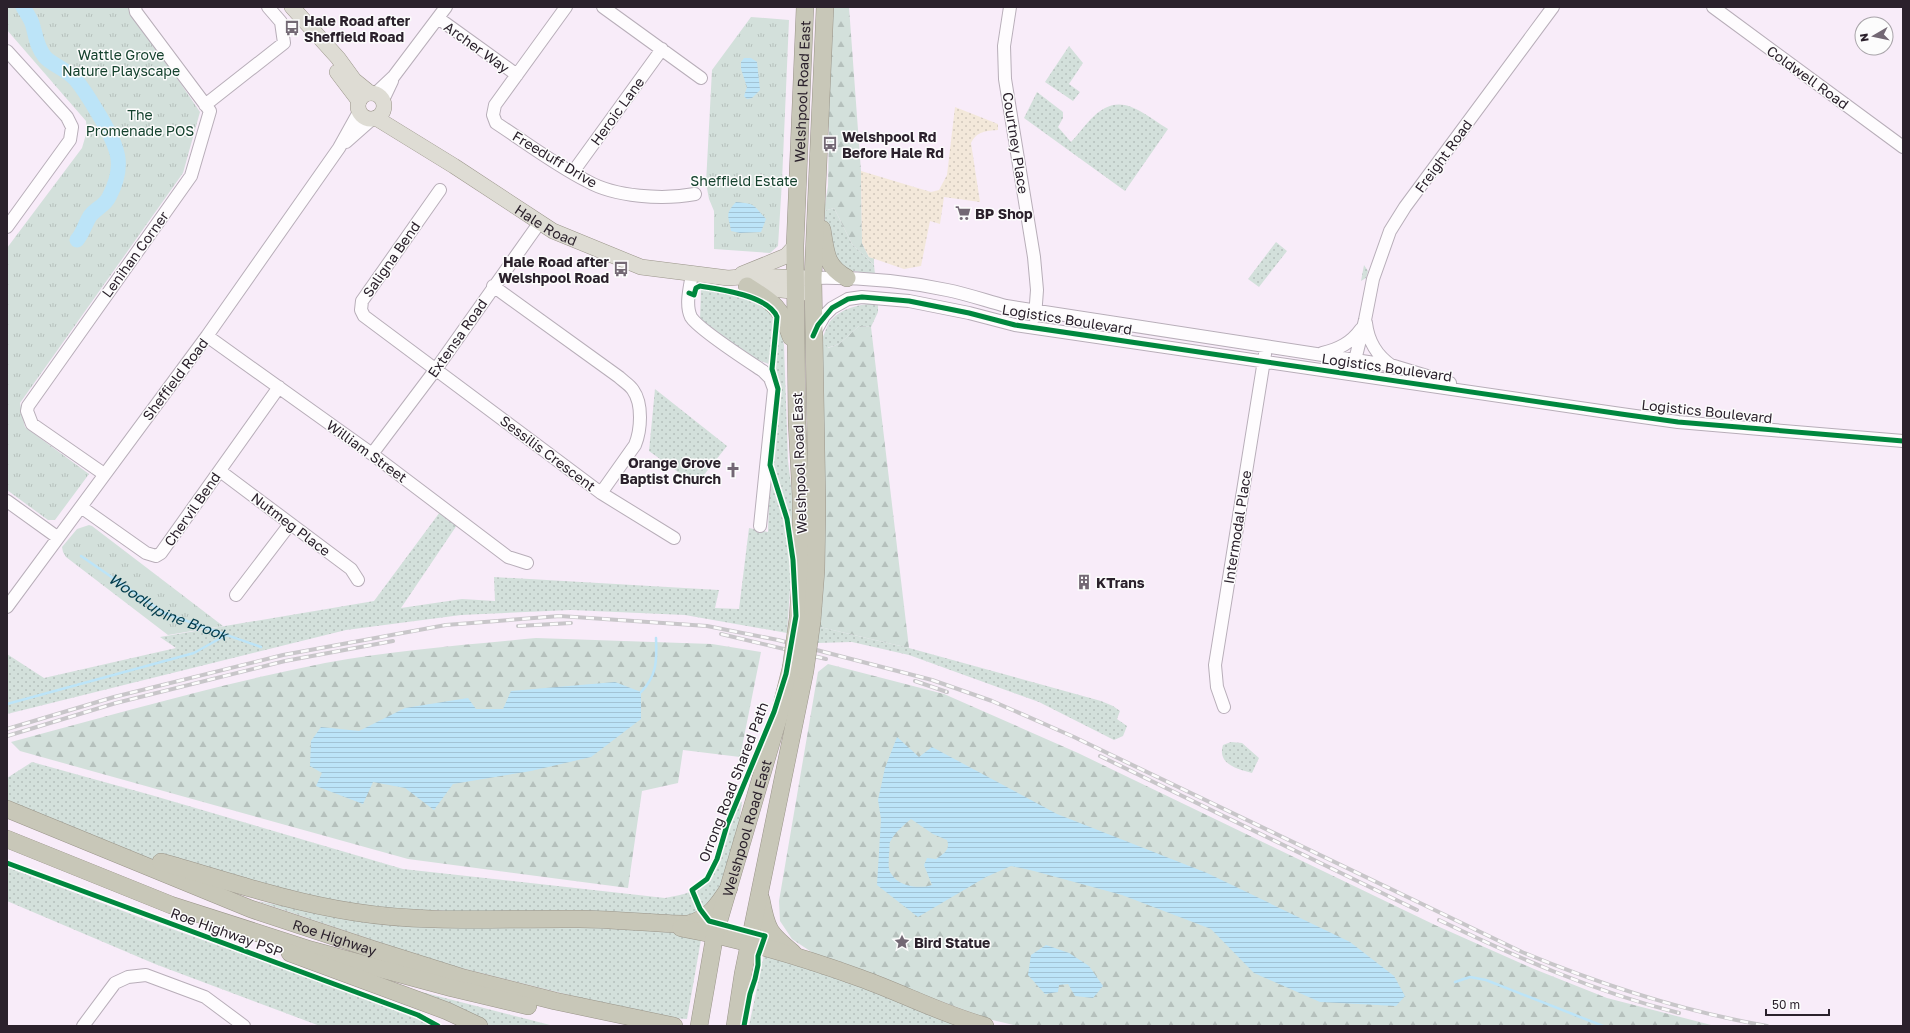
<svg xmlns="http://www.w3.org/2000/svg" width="1910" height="1033" viewBox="0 0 1910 1033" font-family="'Golos Text',sans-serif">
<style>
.grass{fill:url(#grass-dots)}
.forest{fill:url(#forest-firs)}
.sand{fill:url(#sand-dots)}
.park{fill:url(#park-tufts)}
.pitch{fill:#d3e0db}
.water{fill:url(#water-rules);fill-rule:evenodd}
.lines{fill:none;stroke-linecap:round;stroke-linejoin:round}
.stream{stroke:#bce4f8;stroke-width:2.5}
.river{stroke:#bce4f8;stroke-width:15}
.minor-casing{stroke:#b8aeb9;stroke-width:14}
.major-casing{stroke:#9a958a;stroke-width:16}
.highway-casing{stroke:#9a958a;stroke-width:18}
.minor{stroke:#fefcfe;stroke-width:12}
.major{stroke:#dedcd4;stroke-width:15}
.highway{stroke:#c8c7b8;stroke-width:17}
.rail-casing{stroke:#c8c6c9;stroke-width:4}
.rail{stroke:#fcfcfc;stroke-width:2.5;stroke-dasharray:8;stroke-linecap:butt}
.highway-bridge-casing{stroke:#9a958a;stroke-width:18;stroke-linecap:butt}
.highway-bridge{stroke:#c8c7b8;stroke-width:17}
.cycleway-casing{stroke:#fcfcfc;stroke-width:8}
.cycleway{stroke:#00873e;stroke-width:5}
.labels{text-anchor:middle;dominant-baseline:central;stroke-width:3;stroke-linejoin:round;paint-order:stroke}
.poi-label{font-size:14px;font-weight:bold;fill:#2b212c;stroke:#fcfcfc;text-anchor:start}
.street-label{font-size:14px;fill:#2b212c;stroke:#fcfcfc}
.park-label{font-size:14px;fill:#14412d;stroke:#fcfcfc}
.water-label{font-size:15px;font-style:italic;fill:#003a4a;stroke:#fcfcfc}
</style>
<defs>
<pattern id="grass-dots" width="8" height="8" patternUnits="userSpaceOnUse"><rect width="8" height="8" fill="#d3e0db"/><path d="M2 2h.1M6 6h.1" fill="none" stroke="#b5c0bc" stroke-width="1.8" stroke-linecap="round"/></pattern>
<pattern id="forest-firs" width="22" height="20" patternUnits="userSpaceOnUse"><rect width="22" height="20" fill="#d3e0db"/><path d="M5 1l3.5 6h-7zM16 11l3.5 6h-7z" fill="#b5c0bc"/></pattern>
<pattern id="sand-dots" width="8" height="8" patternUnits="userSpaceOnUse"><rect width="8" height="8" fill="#f3e8da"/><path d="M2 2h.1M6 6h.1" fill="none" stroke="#d0c7bb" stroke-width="1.8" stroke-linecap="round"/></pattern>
<pattern id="park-tufts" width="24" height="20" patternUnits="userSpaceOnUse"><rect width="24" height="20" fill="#d3e0db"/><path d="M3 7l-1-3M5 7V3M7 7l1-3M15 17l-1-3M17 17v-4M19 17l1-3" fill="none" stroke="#b5c0bc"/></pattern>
<pattern id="water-rules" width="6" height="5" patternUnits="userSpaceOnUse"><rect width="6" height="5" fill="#bce4f8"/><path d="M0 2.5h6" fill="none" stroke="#a2c3d5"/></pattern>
</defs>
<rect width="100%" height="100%" fill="#f8ecf9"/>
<path class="grass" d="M1069,46L1083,63L1069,84L1080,92L1073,101L1045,82Z
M1037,92L1063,112V118L1058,127L1071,142C1078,135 1083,127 1090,120C1119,89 1139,111 1168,129L1125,191L1024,118Z
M834,208L852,244L874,265L875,274L845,270L828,247L824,211Z
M1276,242L1287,251L1259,287L1248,279Z
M1364,265L1368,271L1366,278L1361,281Z
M707,287L754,299L778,319L784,345L788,461L795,516L787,633L685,615L571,610L461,615L346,630L7,714V654L44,678L176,648L160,637L374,601L440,512L457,525L401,608L462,599L495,601L494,577L719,590L715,608L739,609L749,528L768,532L770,465L777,424L781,387L774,366C747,357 719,341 700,319L701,290Z
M878,303V312L871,327L859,326L839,344L827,348L821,341C824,335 826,328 829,323C839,308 861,304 878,303Z
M655,389L727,446L696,485L649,451Z
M820,627L909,648L1101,701L1113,706L1120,711L1117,719L1127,726L1123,736L1114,740L1039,702L909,655L852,642L817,643Z
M1231,742L1242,743L1259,758L1252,773C1237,769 1217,764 1223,745Z
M32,762L151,795L403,869L665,898C673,896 682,895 690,892C727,877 724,834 728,800L742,802L729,888L698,921L323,906L87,842L7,809V778Z
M7,867L144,919L412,1015L434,1026H320L155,964L7,901Z
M257,901L311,911L422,925L478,928L620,926L659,929L701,940L687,1019L657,1017L441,963Z
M764,955L806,964L965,1026H749Z
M379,981L554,1026H490L466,1014Z"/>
<path class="forest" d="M832,7H849L861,171L862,243L869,257L874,258V265L852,244L834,208L824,211L828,186L829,129L824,98Z
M859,326L871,327L909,648L820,627L818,398L821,341L828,348L839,344Z
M536,638L712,644L761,652L740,757L683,750L678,783L642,791L628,888L408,859L20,751L11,742C115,714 219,684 325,663C395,650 466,645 536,638Z
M828,664L944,694L1078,753L1435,925L1534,969L1607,998L1715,1026H1018L988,1019L813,953L792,939L780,921L779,901L818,672Z"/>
<path class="sand" d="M955,107L998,124V130C986,131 977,131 971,143L980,202L944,197L940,224L930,221L921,266L904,269L869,257L862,243L861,171L931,192L939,190L947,175Z"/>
<path class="park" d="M7,7H129L200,112L183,173L20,403L25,427L89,474L55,520H48L7,490V248L82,148L87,131L86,121L7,30Z
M751,17L789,20L782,181L778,246L770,253L714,249V211L709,199L706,183L712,70Z
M89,525L92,526L223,626L168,635L66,557L63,552L62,547L77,529Z"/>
<path class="pitch" d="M78,7H96L84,16Z"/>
<path class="water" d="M744,58H751L757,62L760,90L752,98L747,99L744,96L747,87L741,69V62Z
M736,202C757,204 753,205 766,219L761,232L740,233L731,231C729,216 724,215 736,202Z
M615,682L641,692V719L591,757L531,771L453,784L434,810L405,788L373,782L363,804L316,786L322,773L310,766L311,741L321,727L359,731L405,708L468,698L476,709H503L511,691Z
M897,737L919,757L932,747L1057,814L1207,873L1350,942L1394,976L1405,996L1396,1006L1320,1002L1254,973L1211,929L1122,895L1034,871L1011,866L986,877L918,917L877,885L881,819L878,800L885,768ZM911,819L933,834L947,840C951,850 943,854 936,859L927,858L924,865L932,885C920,889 900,887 892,875C887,869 889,861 889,854C890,850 889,845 890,842C894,833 904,825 911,819Z
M1046,945L1069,953L1089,966L1103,986L1093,998L1075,996L1068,984L1059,985L1058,992L1045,994L1028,975L1031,955Z"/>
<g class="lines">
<g class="stream">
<path id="s1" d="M81,556L164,613L261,647"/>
<path d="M641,692C657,676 657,660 656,638"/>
<path d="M7,704L194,653L226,635"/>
<path d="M1455,982L1470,977L1486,980L1603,1026"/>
</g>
<path class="river" d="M23,7C26,12 30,18 32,23C36,35 36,46 45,57C52,65 67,69 76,80C86,92 93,105 101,118C118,148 126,165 109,197C105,206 96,208 90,216C85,224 83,233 77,240"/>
<defs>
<path id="minor" d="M566,7L495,105L493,115L496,123C525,142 557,166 587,181C615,197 663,200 695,194
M603,7L701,78
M1010,7L1004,46L1005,79L1034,257L1037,290L1035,317
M1713,7L1903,147
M438,18L517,75
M7,51L67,117L72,127L70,140L7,227
M376,93L394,76L446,7
M383,100L392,81
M205,105L284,43L281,22L268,7
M346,142L372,119
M573,172L662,49
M440,190L362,301L361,310L364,316L601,493L674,538
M692,274C690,287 685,305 691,317C698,329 748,361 763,371L770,378L774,389L760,526
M813,278C858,277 903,281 947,290C967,294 987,301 1006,306L1394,366L1450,383
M493,286L619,377C623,381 630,385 633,390C643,404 641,430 635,445L601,493
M1366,323C1368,340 1377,356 1392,366
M815,332L824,316L832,308L848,299L862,297L909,301L969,313L1015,325L1621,414L1678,422L1903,441
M207,336L372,454L508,557L527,563
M1322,353C1339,349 1351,343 1361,329
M1353,368L1365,320L1373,279L1390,231L1405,207L1553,7
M372,454L436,369L540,222
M220,471L351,569L358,580
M104,474L32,424L27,411L28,406L191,176L210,111L136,12L135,7
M7,501L57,537
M81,507L146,553L156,556L161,553L279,387
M236,595L290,524
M7,607L207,336L339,148L359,112
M1224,707L1217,687L1215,665L1265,354
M83,1026L115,983L128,977L146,975L205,997L244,1026"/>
<g id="major">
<path d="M292,7L338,58L354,80L370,93"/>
<path d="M337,72L359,101"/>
<circle cx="371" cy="106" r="13"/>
<path id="s2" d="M376,118L454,166L553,231L641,267L728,278L754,276L807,278"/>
<path d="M742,274L786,256L795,246"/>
<path d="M747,286L807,293"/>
</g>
<g id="highway">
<path d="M822,229C826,252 825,266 847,278"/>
<path d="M747,286C774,303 781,307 791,337"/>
<path id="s3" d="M798,618L801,571V497L797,423L795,246L805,7"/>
<path d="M812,621L816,570L817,506L813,278L825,7"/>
<path id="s4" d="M7,809L251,909L372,949L464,978L555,1001L674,1026"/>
<path d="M7,839L171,905L311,950L452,988L528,1006"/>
<path d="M161,862C225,880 288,902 354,912C429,924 504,918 580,919C616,919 652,924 688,924C709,919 718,905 729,888"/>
<path d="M761,899C767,931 769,933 793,953"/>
<path d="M681,928C741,939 802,957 860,978C902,993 942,1014 985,1026"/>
<path d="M290,953L447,1011L479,1026"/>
<path id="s5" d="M699,1026L715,934L779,716L791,668"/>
<path d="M735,1026L743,974L805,671"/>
</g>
</defs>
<use href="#minor" class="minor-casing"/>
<use href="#major" class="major-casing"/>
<use href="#highway" class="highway-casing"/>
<use href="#minor" class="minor"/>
<use href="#major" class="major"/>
<use href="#highway" class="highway"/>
<defs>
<path id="rail" d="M518,626L571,623
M721,634L826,659
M915,681L947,692
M7,729L114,697L283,655L446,625L560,616L707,626L778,640L932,680L992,701L1074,737L1522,952C1602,985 1682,1011 1767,1026
M7,736L116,703L285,661L393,641
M1100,756L1417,910
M1439,920C1516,957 1595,992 1679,1013"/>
</defs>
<use href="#rail" class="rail-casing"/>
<use href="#rail" class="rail"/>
<defs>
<path id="highway-bridge" d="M791,668L798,618
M805,671L812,621"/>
</defs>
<use href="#highway-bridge" class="highway-bridge-casing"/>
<use href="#highway-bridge" class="highway-bridge"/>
<defs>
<path id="cycleway" d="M689,293L694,295L696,288L700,286C720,289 769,296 777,317L772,369L778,389L770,465L787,519L793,560L796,616L786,674L774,712L727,825L717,859L707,879L692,890L700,909L709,921L765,936L758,956V965L755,979L750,994L744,1026
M813,336L818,325L832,308L848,299L862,297L909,301L969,313L1015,325L1621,414L1678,422L1903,441
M7,863L418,1015L438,1026"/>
</defs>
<use href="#cycleway" class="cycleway-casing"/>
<use href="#cycleway" class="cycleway"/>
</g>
<defs>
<symbol id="bus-bare" viewBox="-9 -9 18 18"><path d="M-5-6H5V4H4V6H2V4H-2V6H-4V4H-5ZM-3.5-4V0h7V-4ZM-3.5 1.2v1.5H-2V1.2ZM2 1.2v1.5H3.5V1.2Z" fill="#736874" stroke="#fcfcfc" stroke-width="2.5" paint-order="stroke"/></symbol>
<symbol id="supermarket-bare" viewBox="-9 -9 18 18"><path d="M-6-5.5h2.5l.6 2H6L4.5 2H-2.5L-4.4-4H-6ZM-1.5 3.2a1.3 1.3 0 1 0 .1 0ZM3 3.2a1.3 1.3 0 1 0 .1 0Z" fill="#736874" stroke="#fcfcfc" stroke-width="2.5" paint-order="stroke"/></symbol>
<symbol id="church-bare" viewBox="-9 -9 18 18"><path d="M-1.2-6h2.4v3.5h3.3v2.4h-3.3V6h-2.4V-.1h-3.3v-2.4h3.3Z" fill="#736874" stroke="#fcfcfc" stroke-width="2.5" paint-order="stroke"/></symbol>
<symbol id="building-bare" viewBox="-9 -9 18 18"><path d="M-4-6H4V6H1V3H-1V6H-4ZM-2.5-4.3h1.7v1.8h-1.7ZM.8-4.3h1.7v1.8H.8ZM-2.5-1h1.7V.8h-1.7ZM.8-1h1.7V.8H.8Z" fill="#736874" stroke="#fcfcfc" stroke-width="2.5" paint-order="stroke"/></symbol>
<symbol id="sight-bare" viewBox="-9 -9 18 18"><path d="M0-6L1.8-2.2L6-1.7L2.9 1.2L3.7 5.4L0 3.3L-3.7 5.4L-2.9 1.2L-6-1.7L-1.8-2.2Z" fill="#736874" stroke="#fcfcfc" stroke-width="2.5" paint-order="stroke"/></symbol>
</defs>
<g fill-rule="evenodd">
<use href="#bus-bare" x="281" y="17" width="22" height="22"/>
<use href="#bus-bare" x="819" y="133" width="22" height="22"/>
<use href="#supermarket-bare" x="952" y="202" width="22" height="22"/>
<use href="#bus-bare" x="610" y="258" width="22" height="22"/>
<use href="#church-bare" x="722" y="459" width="22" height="22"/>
<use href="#building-bare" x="1073" y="571" width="22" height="22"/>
<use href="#sight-bare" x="891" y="931" width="22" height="22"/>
</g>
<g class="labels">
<g class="poi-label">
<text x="304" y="20">Hale Road after<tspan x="304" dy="16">Sheffield Road</tspan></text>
<text x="842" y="136">Welshpool Rd<tspan x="842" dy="16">Before Hale Rd</tspan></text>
<text x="975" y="213">BP Shop</text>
<text x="609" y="261" text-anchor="end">Hale Road after<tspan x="609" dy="16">Welshpool Road</tspan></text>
<text x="721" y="462" text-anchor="end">Orange Grove<tspan x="721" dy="16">Baptist Church</tspan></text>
<text x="1096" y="582">KTrans</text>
<text x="914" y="942">Bird Statue</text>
</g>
<g class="street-label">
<text transform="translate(477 47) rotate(36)">Archer Way</text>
<text transform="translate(1808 77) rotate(36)">Coldwell Road</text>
<text stroke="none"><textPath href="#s3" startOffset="527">Welshpool Road East</textPath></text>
<text transform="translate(617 111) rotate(-54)">Heroic Lane</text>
<text transform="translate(1016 143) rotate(81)">Courtney Place</text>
<text transform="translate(1443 156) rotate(-54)">Freight Road</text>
<text transform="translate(555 159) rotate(31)">Freeduff Drive</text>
<text stroke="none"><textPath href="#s2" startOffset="201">Hale Road</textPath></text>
<text transform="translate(135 254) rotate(-54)">Lenihan Corner</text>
<text transform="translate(391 259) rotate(-55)">Saligna Bend</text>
<text transform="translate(1067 319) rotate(9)">Logistics Boulevard</text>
<text transform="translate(457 338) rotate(-55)">Extensa Road</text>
<text transform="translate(1387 367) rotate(8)">Logistics Boulevard</text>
<text transform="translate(175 379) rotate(-53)">Sheffield Road</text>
<text transform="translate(1707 411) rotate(6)">Logistics Boulevard</text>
<text transform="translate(367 451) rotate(36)">William Street</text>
<text transform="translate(548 453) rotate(37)">Sessilis Crescent</text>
<text transform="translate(799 463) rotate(-92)">Welshpool Road East</text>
<text transform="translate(192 509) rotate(-55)">Chervil Bend</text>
<text transform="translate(291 524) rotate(37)">Nutmeg Place</text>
<text transform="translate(1237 527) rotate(-81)">Intermodal Place</text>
<text transform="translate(733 782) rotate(-69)">Orrong Road Shared Path</text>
<text stroke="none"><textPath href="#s5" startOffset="204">Welshpool Road East</textPath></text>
<text transform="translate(227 932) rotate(20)">Roe Highway PSP</text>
<text stroke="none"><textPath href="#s4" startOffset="352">Roe Highway</textPath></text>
</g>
<g class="park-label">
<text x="121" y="54">Wattle Grove<tspan x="121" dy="16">Nature Playscape</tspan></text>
<text x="140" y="114">The<tspan x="140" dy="16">Promenade POS</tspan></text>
<text x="744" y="180">Sheffield Estate</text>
</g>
<g class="water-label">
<text stroke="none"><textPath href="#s1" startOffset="102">Woodlupine Brook</textPath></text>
</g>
</g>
<rect width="1910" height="1033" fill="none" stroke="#2b212c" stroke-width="16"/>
<g transform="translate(1874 36) rotate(261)"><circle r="19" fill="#fcfcfc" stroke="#a8a4a9"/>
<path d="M0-3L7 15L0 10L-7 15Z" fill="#736874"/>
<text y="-6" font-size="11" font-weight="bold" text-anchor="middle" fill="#2b212c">N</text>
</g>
<path d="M1766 1009v6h63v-6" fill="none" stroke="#2b212c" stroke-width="2"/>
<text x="1772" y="1009" font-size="12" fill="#2b212c" stroke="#fcfcfc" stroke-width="3" paint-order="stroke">50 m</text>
</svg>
